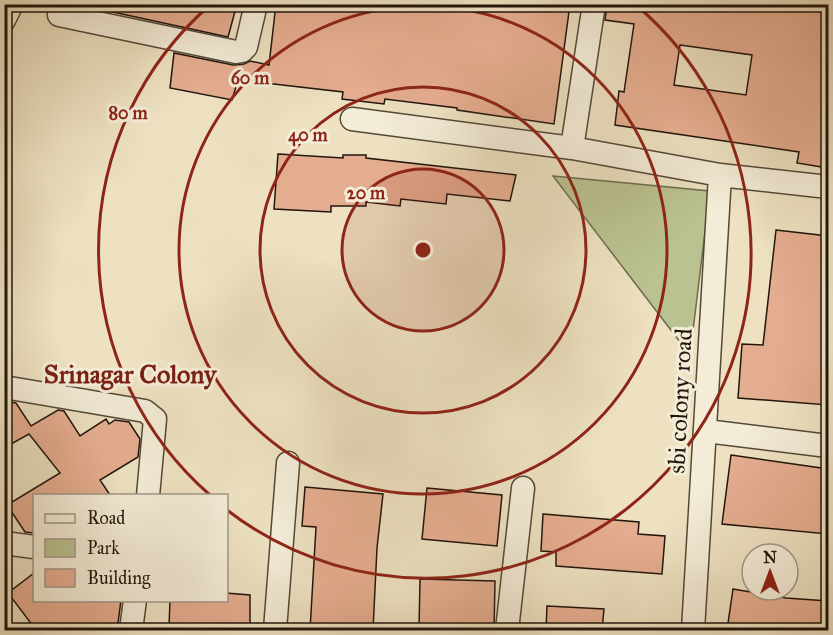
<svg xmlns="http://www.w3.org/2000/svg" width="833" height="635" viewBox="0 0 833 635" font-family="'IM FELL Great Primer',serif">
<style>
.green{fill:#bac291;stroke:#6e6c4e;stroke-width:1.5}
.building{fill:#e5ad90;stroke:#21150c;stroke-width:1.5;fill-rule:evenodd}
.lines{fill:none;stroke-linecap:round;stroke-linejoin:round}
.minor-casing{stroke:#544839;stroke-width:25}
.minor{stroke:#f3ecd7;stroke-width:22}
.ring{fill:none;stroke:#8f2418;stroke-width:3}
.labels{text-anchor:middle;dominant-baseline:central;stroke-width:6;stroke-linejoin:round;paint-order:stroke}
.street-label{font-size:24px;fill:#21150c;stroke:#f3ecd7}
.neighbourhood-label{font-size:26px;font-weight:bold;fill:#7a1f14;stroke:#f3ecd7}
.centre{fill:#8f2418;stroke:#f3ecd7;stroke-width:3}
.ring-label{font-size:18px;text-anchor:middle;font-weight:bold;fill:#8f2418;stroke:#f3ecd7;stroke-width:6;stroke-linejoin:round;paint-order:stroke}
</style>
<rect width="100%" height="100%" fill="#ede1c1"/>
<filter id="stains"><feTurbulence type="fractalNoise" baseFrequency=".00333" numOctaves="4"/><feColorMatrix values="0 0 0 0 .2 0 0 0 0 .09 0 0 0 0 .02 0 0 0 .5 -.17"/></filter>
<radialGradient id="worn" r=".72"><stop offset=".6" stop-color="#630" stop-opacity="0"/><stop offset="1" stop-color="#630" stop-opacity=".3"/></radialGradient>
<path class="green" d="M553,176L710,191L690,355Z"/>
<path class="building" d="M76,4H237L228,37Z
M276,4H570L554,124L457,110V108L385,99L384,104L342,99L343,92L238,80L232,100L170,88L174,53L233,65L244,64L250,61L269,65Z
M607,4H737L758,8V4H809V7L828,9V168L797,163L799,152L615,125L619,91L624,92L634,24L605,20ZM680,45L752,55L746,95L674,85Z
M278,154L343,158V155H366V158L516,175L510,201L447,194L446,204L401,199L400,206L366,202V206H331V212L274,209Z
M776,230L828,236V405L738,398L742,344L763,345Z
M4,401L16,403L31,426L58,410L64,411L80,436L106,419L109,424L115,420L129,422L140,439L138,457L100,480L110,495H34V533L25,532L7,505L60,473L29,434L4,448Z
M731,455L828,469V534L722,524Z
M305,487L383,494L377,548L373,630H310L316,527L302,526Z
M427,488L502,495L497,546L422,539Z
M543,514L639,522L638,534L665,536L662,574L556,566V552L541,551Z
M34,573V600H121L118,623L108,630H36L8,593Z
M420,579L495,581L494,630H419Z
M733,589L786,598L828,601V630H727Z
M226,593L250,595V630H194L169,627L170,600H226Z
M547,606L604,609L602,630H546Z"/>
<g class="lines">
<defs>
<path id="minor" d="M59,15L236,52L242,51L246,47L256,4
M4,20L12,4
M352,119L572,148L720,175L828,187
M572,148L594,4
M4,387L145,411L155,419L148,496
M706,431L828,446
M4,543L34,547
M131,630L135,600
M275,630L288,463
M507,630L523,488
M693,630L720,175"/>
</defs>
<use href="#minor" class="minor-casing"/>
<use href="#minor" class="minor"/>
</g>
<circle cx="423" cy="250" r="81" fill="#8f2418" fill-opacity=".12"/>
<g class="ring">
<circle cx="423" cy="250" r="81"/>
<circle cx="423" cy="250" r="163"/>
<circle cx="423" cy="250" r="244"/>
<path d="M210 495A325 325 0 0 1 210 5M636 5A325 325 0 0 1 227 510"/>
</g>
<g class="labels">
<g class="street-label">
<text transform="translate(680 401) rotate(-87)">sbi colony road</text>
</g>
<g class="neighbourhood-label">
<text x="130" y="374">Srinagar Colony</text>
</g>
</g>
<circle cx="423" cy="250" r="9" class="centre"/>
<g class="ring-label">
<text x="250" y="84">60 m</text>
<text x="128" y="119">80 m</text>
<text x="308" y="141">40 m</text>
<text x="366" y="199">20 m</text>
</g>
<rect width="833" height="635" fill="none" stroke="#ede1c1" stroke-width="24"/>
<rect x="6" y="6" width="821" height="623" fill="none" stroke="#21150c" stroke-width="3"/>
<rect x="12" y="12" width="809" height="611" fill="none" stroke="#21150c" stroke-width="1.5"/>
<rect x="33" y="494" width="195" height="108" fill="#f3ecd7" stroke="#9f9686" stroke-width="1.5"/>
<rect x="45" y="514" width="30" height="9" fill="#f3ecd7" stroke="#9f9686" stroke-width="1.5"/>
<text x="87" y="524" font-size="18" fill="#21150c">Road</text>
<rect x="45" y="539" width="30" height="18" fill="#bac291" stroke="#9f9686" stroke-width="1.5"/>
<text x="87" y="554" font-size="18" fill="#21150c">Park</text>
<rect x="45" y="569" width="30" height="18" fill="#e5ad90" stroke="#9f9686" stroke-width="1.5"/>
<text x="87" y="584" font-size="18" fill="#21150c">Building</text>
<g transform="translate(770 572)"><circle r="28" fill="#f3ecd7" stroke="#9f9686" stroke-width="1.5"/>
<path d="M0-4.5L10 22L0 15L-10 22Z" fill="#8f2418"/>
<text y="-9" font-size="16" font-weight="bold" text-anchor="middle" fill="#21150c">N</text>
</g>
<rect width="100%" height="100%" filter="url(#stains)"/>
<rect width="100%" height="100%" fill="url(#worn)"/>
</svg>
